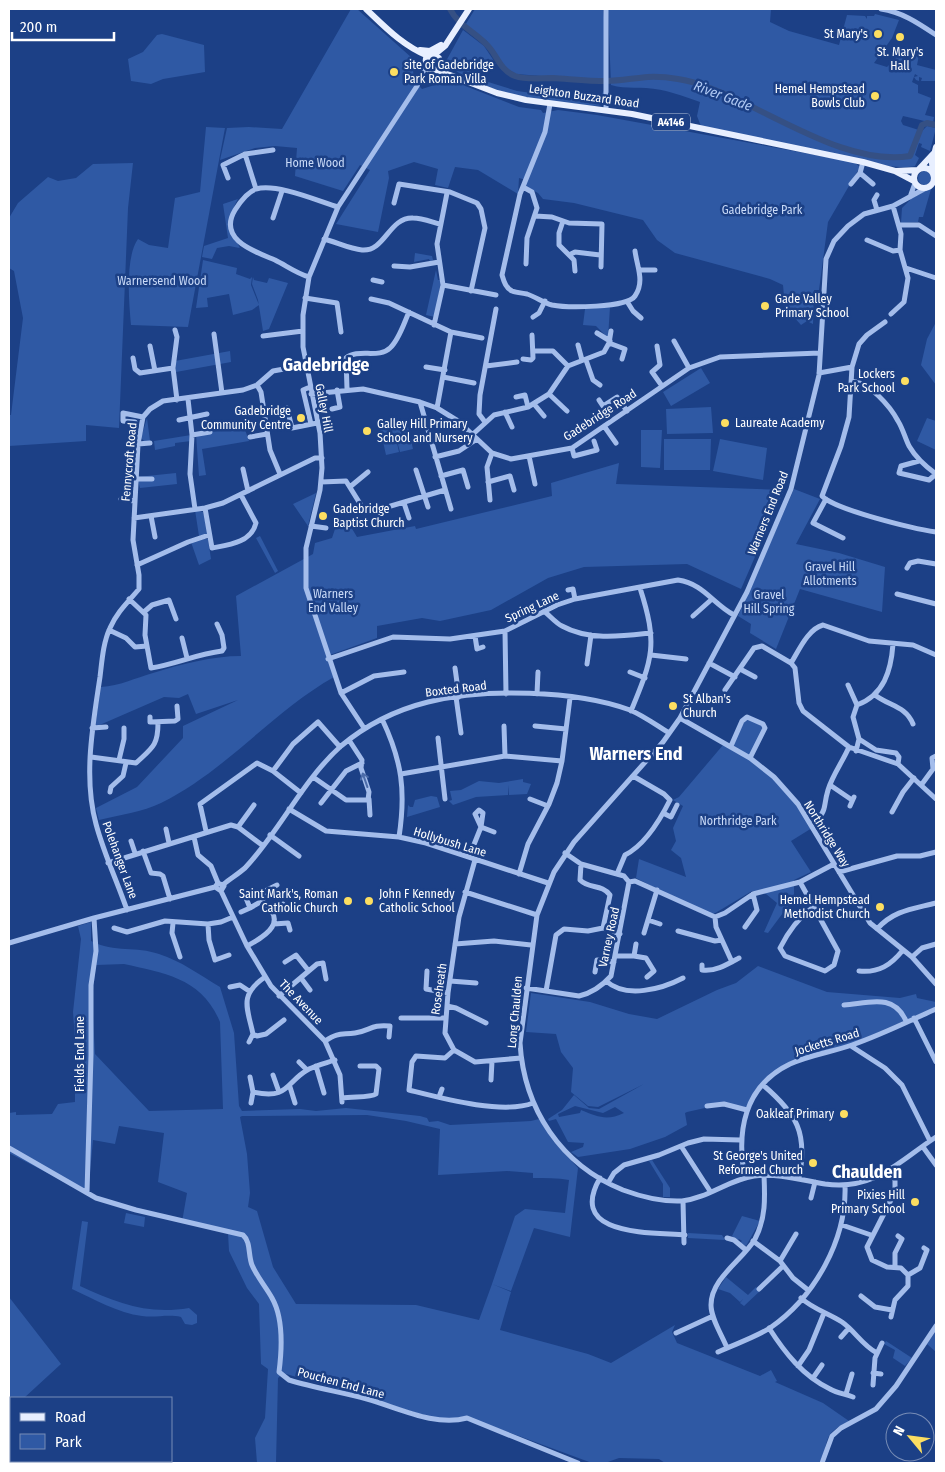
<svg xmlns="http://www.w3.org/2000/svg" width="945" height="1472" viewBox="0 0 945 1472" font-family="'Fira Sans Condensed',sans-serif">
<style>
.green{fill:#2f59a4;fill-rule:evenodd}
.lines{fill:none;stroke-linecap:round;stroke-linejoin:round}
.river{stroke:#355084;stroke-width:6}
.minor{stroke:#a4bdeb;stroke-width:5}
.major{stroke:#e8efff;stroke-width:6}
.oneway{stroke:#4c6ca9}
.poi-dot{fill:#fcde61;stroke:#1c4086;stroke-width:2}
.labels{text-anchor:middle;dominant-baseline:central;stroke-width:5;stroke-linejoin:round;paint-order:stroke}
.shield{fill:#1c4086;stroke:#bbc6db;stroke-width:1}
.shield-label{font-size:11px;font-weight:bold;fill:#fff}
.poi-label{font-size:12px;fill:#fff;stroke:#1c4086;text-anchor:end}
.street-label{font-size:12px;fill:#fff;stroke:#1c4086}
.park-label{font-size:12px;fill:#c9daf8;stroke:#1c4086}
.water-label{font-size:14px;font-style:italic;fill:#afc8f3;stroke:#1c4086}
.district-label{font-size:18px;font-weight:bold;fill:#fff;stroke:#1c4086}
</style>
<rect width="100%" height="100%" fill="#1c4086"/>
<path class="green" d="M351,9H357L412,58L414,81L422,89L450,80L519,107L541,110L543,113L558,110L597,115L854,162L860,167L828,222L819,290H814L813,324L807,321L801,325L785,307L783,285L770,279L675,253L657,240L643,220L574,203L543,199L538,193L525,186L526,180L519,178L518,194L478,170L455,167L448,188L435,185L438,169L414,162L388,171L389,178L378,232L336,224L370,170L360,165L343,191L295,176L297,148L275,146L255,148L220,160L227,128L249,127L282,129Z
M475,9H603L605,26L604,81L516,74L504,67L487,41L465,26L464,27Z
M608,9H771L770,22L789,31L839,45L847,15L865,16L867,19V16H874L875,14L899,20L892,38L874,63L887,67L904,50L919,55L917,65L936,70V81H921L922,78L919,77V81L916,80L914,77L918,76L915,74L912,82L918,85V93L931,98L925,115L934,117L933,123L903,116L901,121L903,125L922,131L927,126L936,128L930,151L921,147L922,144L919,143L915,155L919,158L915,166C892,174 738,137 702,129L697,116L700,102C683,96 665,89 646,88C633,87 623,89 611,85Z
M463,30L484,46L496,64L484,66L473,72L472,77L517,91L568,98L596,99L600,97L605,89L602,105C595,107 584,105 576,104C531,100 480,92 445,63Z
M162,34L204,45L205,72L163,79L151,84L131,81L128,59L143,52L157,35Z
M206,127L225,128L188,327L131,325C129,303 125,257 138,239L149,245L168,248L175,198L200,192Z
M133,163L128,208L119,428L86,425V441L9,446V415H11L23,318L14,271L9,268V218L18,203L48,177L58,181L76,178L93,164Z
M918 178a7 7 0 1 1 14 0a7 7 0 1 1-14 0Z
M929,189H931L923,217H919L918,222L901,223L902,208L912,198Z
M238,199C227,218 230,230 240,248L229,246L217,248L212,259L202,257L204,246L228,238L223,204Z
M415,253L432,256L433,260L430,261L429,259L414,262Z
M203,260L237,268L236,274L250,279L252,277L251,285L259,305L252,310L233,315L229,294L207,298L208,307L196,308Z
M436,270L438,280H441L435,317L426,315Z
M253,277L254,280L267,283L269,278L288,283L269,329L263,331L258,300L252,284Z
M610,307L608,338L596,326L583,325L585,309Z
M936,322V385L921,365L927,339Z
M230,351L231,362L176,372L175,361Z
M701,368L710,383L671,406L663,392Z
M711,407L713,433L667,434L666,409Z
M147,418L150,441H144L141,438Z
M927,418L936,421V450L917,441Z
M407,422L413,449L400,452L394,430L399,452L386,455L380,428Z
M244,427L249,441L202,449L206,475L199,476L196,434Z
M641,430H662L660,468L641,467Z
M191,435V441L175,443V446L155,450L154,441Z
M664,439H711L710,470H664Z
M720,439L767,448L763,480L713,471Z
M619,463L616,484L784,490L741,589L687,564L584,567L548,578L491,610L440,621L422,618L377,626V638L327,656L334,677C272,712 226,771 161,803C143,812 119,815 99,820L96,808L137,787L183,738V726L238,700L196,714L188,694L179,698L164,697L95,727L101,687C120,686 135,678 153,673C181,664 213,656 241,656L236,596L313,554L315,543L332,538L337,523L348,522L357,537L415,526L416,529L552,496L551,483Z
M176,473L177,484L140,488L137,477Z
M794,489L820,499L796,544L839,553L885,567L882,612L800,589L776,649L750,633L751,624L738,616Z
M316,493L308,526L293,504Z
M195,510L203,512L208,534L199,536Z
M260,536L278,571L275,573L256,538Z
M204,539H208L211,559L199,565L191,542Z
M747,717L765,728L751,758L784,787L812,828L791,841L811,872L794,880V898L768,933L764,932L777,903L766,894L752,891L712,915L690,906L636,878L639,859L686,877L681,858L671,850L676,841L673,828L683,806L673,800L679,797L723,745L731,746Z
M523,779V782L531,784L527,794L509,795L508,785V795L476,797L453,805L449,801L452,800L450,791L461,790L479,781L499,783Z
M431,796L437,797L440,807L407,817L408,805L410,807H413L415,800Z
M91,922V941C115,953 136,946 159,954C181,961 200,975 220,987L234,1033L239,1106L242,1111L300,1109L316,1111L346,1108L420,1116L427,1118L429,1122L438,1121L450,1125L531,1121L539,1119L554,1142L578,1168L570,1237L534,1228L511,1291L492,1284L515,1216L525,1209L565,1213L569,1180C558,1178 545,1178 533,1178V1173L507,1171L438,1175L440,1129L406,1121L367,1115L242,1116L240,1117L247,1154L250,1193L248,1207L257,1211L273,1267L296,1304L416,1305L479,1320L492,1284L511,1292L500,1330L588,1354L611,1363L675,1325L672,1332L677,1343L760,1376L771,1370L777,1381L775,1382L823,1403L849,1421C819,1436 832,1440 819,1463H665L659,1459L619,1458L605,1463H592L465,1416L455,1419L434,1418L283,1373L278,1378L276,1463H257L255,1438L265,1418L268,1369L261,1364L259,1304L247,1288L229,1251L228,1233L182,1222L187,1193L158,1182L164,1133L119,1126L115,1144L93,1140L88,1194L9,1153V1113L16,1112V1115L52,1114L58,1104L75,1102V1081L82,1080V1074L76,1053L73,1012L81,939L78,926ZM124,964C164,973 202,978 220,1022L223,1109L149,1111L95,1054L92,999L96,965Z
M758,966L827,992L900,998L916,994L917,998L936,1002V1007L851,1044L807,1056L771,1075L746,1107L708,1105L705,1108L687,1112L685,1113L687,1125L665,1137L630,1149L578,1157L571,1152L583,1147L584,1143L568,1142L556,1119L549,1121L548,1119L562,1110L574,1095L589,1108L599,1109L644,1084L598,1107L588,1106L571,1092L573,1068L561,1052L556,1034L526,1032L531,993L590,1002L629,1014L657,1019L717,990L736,983ZM575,1106L603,1113L615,1107L624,1113C607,1121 598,1117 581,1110L580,1113L559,1117L558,1114Z
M652,1160L670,1188V1197H663V1184L649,1161Z
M126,1213L145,1217L144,1227L124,1223Z
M742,1216L760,1221L746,1246L740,1243L742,1241L739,1239L737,1241L732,1236Z
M82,1221L88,1222L80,1286C117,1303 147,1315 189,1308L197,1315V1323L192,1325L185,1324L181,1317C168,1314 155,1318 142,1316C118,1313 94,1299 72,1289Z
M688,1233L722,1235L725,1240L688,1238Z
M726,1277L748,1295L756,1287L760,1291L744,1306L740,1303L743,1299L740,1302L730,1293L718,1289Z
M9,1297L61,1364L24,1398H11V1409L9,1412Z
M936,1331V1352L927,1344Z
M886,1341L912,1358L905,1366L893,1358L895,1350L884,1344Z"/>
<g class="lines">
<path class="river" d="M450,9C458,25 473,31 485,43C497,53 498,69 515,76C526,80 541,78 553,78C570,79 588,81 606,81C620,81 634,78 648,77C666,76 690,80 707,87C767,108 845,167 910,156L922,125L927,123L936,125"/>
<path class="minor" d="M606,9V110
M881,9C902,12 918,23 936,35
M550,104L545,132L520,194L502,275C504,282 506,288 512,291C517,293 523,293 527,294C536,297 544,303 552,305C567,308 627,308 635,296C645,281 637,267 635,251
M245,154L256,189
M863,162L860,173L873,184
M228,178L223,165L245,154L273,150
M851,184L860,173
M523,187L532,192L537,208L527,238L526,264
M926,188L893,206L864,214L848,226L834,241L826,259L819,375L791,489L747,592L680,718L663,742L574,842L554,872L537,915L520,1043C524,1109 561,1165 623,1190C642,1197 662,1202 682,1201C708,1198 728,1180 754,1176C779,1173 801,1180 825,1184C875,1191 899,1161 936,1137
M877,195L874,200L877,210
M910,197L915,183
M394,203L399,184L450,192L477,203L481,209L485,228L471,291
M535,216L552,217L569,223L602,224L601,267
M273,218L282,191
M563,221L559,233V245L574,260L575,271
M899,225H919L936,236
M324,239C336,242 350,249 362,250C385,252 389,217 413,218C422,218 432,222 440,224
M867,240L893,251L900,250
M569,255L575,252L600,255
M394,266L410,267L439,262
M906,268L936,278
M641,270H655
M309,277C296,273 287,266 275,260C256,252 217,240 235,210C240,202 247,192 256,189C277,183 318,201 338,207
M373,280L382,282
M443,285L496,295
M305,298L337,303L341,332
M371,299L389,303L451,332L482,338
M628,303L633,311L641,318
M891,314L904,302L908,278L900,250L901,234L893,206
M533,317L539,313L545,301
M885,322L867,335L859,344L852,367L849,417L841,446L822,496C835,510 915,529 936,532
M434,325L443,285L437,244L447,193
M175,330L177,337L173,368L177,400
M597,333L610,341
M214,334L222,393
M263,336L303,331
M674,341L689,368
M609,343L625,349L622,359
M578,345L582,360
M150,346L155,371
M657,346L660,365L652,372L662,386
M534,351H553L568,366
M133,358L135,369L140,373L173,368
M523,359L531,360L533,358L532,335
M586,360L593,380L600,385
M486,366L517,362
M426,367L445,370
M819,373L852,367
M443,377L474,383
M852,381C869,382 890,406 898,421C903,429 905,438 909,446C916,458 925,466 936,474
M257,385L261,392L270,450L280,474
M310,387L303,390L311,424
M347,389L346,358C358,348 379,359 390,348C399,340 404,323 409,312
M311,394L363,389L420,402L437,408L458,421L492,453L511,459L572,448L689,368L720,357L820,353
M549,394L567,411
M516,397L525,395L528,407
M188,399L192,435L190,474L195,509
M599,400L603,406L617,397L627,411
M420,402L451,509
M534,404L544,416
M437,408L451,332
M332,409L340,407L337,390
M505,412L512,427
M264,414L287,408L292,428L317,423
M179,420L207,414
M135,422L123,421V413L143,417
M485,422L479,414L480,395L496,309
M604,426L616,443
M192,435L210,432
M472,435L494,415L528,407L549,394L568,366L604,352L609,343L611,331
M250,437L267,434
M138,444L150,443
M572,448L574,456L597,450L594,441
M529,456L535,484
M435,457L459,451L477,439
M919,461L901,466L899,473L929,480L936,474
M243,469L248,491
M416,470L428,507
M441,476L463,470L468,487
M136,479H152
M321,482L346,481L364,510L374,511L445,490
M488,482L510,476L514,490
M351,486L368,472
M121,499L134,501
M826,499L813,523L843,538
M490,500L487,467L492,453
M404,503L409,518
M205,508L212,548C228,545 251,543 256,523L241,495
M151,516L155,537
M134,518L205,508L223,503L315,458H322
M311,526L326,528
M137,565L188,542L209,535
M907,568L910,563L918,561L936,564
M568,590L573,589L575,599
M897,594L936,604
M129,599L146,615L145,635L151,668C176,664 197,654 222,651L224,648L222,635L217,624
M544,611C550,616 556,623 562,626C589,641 623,636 651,633
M144,612L152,605L169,600L176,619
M693,616L712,599
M109,630L126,638L135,647L147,646
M505,631L506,694
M475,636L477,649L483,647
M182,638L187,658
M651,655L686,659
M328,659L393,637L450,639L505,631L557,605L575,599L678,580C704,584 712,603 734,615
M709,663L735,677
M791,663C799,650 808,629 823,625L869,641L913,645L936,655
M587,664L591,635
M455,668L459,697
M740,669L755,677
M630,672L645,678
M848,685L857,705
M725,690L754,648L762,646L791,663L795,668L799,703L803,711L849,747L898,764L936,799
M341,693L374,676L404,672
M537,694L538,672
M875,695C889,706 906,706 913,724
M456,697L461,733
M631,711C653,658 658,644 640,588
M150,717V722L175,721L178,719L177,706
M680,718L750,758L774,777L798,804L870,923L912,957L936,984
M382,719C402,761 406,791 399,837
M504,726L505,756
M535,726L566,729
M92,728L106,727
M364,728L341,693L306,588V548L320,490L322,468L320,433L303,347V315L309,277L338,207L417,86L425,67
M438,738L445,799
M859,739L876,750L896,753L899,757L898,764
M731,746L742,721L747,717L763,724L765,728L750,758
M856,751L859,739L853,717L857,705C884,695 891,671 893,644
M91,757L136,763C152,748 158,746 158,723
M119,760L124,739V728
M273,771L293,744L318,722L340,747
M401,774L505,756L562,761
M313,777L346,800H368L369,792L361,768L362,760L349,740
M922,784L933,769L932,758L936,756
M830,785L852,800
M110,792L111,787L123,776L126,763
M369,799L370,815
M530,799L548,806
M321,803L346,771L362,763
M850,806L854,797
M289,809L326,831L399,837L426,843L548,883
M479,810L483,813L481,827L475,814Z
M892,812L903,792L914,778
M663,813L671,817L677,805
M811,825C829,809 822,810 828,790C832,776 843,761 849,747
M238,827L254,805
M166,829L169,843
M206,831L200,804L257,763L273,771L301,793
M270,835L299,856
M194,837L198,855L211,866L218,883
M131,841L135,853
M143,851L151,873L160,874L163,876L170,899
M469,857L481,827L494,832
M475,860L459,917L448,993L445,1033L454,1050L475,1062L521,1058
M108,863L231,825L238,827L262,845
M581,864L580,880C589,889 602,884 610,895L603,928L620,934
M839,872L897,856H920L936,852
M519,874L528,844L549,804L557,783L562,761L570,698
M617,874L625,855C645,845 660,820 670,800L664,794L633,776
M629,882L635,881L715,917L725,913L753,894L800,882L834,864
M800,882L838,951L834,965L825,971L785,956L780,948C788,932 797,919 812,908
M224,884C230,879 238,874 245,868C280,831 302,781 341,746C366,725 396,710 428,702C484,688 575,690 630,710C644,716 656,725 669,733
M221,891L247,946L271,986L325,1041L340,1075L342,1102
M465,892L537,915
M244,893L250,908L262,901C288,921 268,935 247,946
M262,901L267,890L277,885
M271,909L283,904
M127,910C117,881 104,854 96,824C83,777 93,724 100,677C102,661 103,643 110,628C117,612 128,602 139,589V575L133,540L138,444L143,417L150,409L163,401L243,390L257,385L273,371L306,365
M241,912L250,908
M715,917L716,927L732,962
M648,920L660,924
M173,923L172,933L180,957
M208,924L209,940L215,960L229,955
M274,924L288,923L290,930
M745,927L757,910L753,894
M114,928L127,932L165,921L208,924L221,922L233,917
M877,929C894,910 913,909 936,903
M678,931L715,941L722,940
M644,933L657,890
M9,943L94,918L215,887L218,883L224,886L221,891L215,887
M455,944L494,941L531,945
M616,956H634L636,944
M634,956L646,958L654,971L647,977
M912,957L922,948L936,944
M285,962L296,955L308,970
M702,965V970C715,972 728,964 739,958
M427,971L426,989L448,993
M859,971C879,973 891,965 903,950
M595,972L597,960L614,962
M301,978L310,990
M450,981L476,983
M606,981C626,999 662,989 683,978
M230,987L240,985L249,991
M526,988L579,996C592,993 602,986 611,976L629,882L624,876L581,864L565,853
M546,991L556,935L564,929L588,931L603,928
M279,996L317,964L323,963L326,979
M844,1005C869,1003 894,993 906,1021
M447,1006L456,1008L486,1023
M401,1018H445
M914,1018L936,1062
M253,1034C247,1007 239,995 265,977
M325,1041C339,1032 341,1035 355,1033C370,1031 371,1024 390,1026L389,1037
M249,1042L253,1034L257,1036L266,1034L284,1020
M851,1046L885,1068L902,1085L930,1141
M454,1050L445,1058L416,1056L412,1062L409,1090C441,1098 503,1115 533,1103
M299,1062L307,1070
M316,1066L324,1093
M273,1075L279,1092
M250,1077L253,1092C290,1100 285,1082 309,1069C317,1065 326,1063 335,1060
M491,1080L492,1061
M763,1085C797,1114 808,1133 799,1178
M290,1087L295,1103
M439,1097L442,1089
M342,1098C352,1096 370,1098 376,1094L379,1069L376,1066H360
M251,1103L253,1092
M707,1106L724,1104L747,1110
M681,1146L710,1191
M923,1147L936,1165
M9,1148L96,1198L136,1210L243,1235C251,1242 248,1255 252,1265C257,1277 266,1287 272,1298C284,1319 282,1349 279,1372L289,1380C315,1388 341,1392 367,1399C399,1408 435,1427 467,1418L578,1463
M890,1171L895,1180V1192L867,1247L872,1260L887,1267L901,1268L908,1275V1286L895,1300L891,1317
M600,1178C566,1237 652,1232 685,1235
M745,1178C736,1132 744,1086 790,1064C810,1055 832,1052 852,1045C881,1035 909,1021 936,1009
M608,1183L614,1173L624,1165L659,1155L688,1143L704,1139L740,1140
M87,1192L91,1055V985L96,951L94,918
M811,1198L815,1182
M683,1201L684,1243
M842,1225L871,1235
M727,1238L734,1240L746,1250
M753,1241L780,1261L793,1278L808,1290
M780,1261L796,1234
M895,1267V1253L902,1239L898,1236
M908,1275L920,1268L927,1250L924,1248
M759,1289L783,1266
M861,1296L875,1307L892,1310
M801,1298C813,1309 828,1313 842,1322C855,1331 862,1345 877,1353
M769,1328C785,1353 803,1376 830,1389C837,1393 845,1394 853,1397
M676,1333L713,1316
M841,1337L849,1328
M727,1348C722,1335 711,1319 711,1305C711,1278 743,1260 755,1239C766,1218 765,1198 764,1175
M718,1352C735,1344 754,1338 770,1328C815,1297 847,1239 845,1185
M798,1366L809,1350L824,1313
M873,1373L881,1374
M813,1378L822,1365
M873,1385L875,1358L882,1343
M846,1394L852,1374
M822,1463L832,1436L841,1428L876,1409L896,1386L936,1326"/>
<path class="major" d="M366,9C385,27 403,46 428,56
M420,50L430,51L441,45
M434,55L439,58L440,65L437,70L431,71L425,67L426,58L434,55L445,46L469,9
M437,70L497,93L526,100L632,114L863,162L895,171L914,181
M914 178a10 10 0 1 1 20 0a10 10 0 1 1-20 0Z
M919,169L933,154
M896,171L917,170
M933,174L932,163L936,147"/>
</g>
<defs><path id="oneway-shaft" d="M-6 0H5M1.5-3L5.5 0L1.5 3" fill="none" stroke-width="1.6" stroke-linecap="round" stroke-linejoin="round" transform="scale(1.25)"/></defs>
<use class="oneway" href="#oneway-shaft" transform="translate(365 780) rotate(-109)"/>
<g class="poi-dot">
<circle cx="878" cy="34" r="5"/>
<circle cx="900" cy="37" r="5"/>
<circle cx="394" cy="72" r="5"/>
<circle cx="875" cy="96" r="5"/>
<circle cx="765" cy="306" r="5"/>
<circle cx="905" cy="381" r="5"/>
<circle cx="301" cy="418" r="5"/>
<circle cx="725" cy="423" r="5"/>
<circle cx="367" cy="431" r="5"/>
<circle cx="323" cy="516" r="5"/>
<circle cx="673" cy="706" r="5"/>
<circle cx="348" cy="901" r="5"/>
<circle cx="369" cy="901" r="5"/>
<circle cx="880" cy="907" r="5"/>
<circle cx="844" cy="1114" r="5"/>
<circle cx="813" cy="1163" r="5"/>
<circle cx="915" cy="1202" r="5"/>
</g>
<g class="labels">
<rect class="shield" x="652" y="113.5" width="38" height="17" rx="4"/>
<g class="shield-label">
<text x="671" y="122">A4146</text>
</g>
<g class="poi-label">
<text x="868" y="34">St Mary's</text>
<text x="900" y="52" text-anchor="middle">St. Mary's<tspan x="900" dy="14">Hall</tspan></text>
<text x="404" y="65" text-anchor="start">site of Gadebridge<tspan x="404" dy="14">Park Roman Villa</tspan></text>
<text x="865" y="89">Hemel Hempstead<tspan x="865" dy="14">Bowls Club</tspan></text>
<text x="775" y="299" text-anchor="start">Gade Valley<tspan x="775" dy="14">Primary School</tspan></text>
<text x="895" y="374">Lockers<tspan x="895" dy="14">Park School</tspan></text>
<text x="291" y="411">Gadebridge<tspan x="291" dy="14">Community Centre</tspan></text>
<text x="735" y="423" text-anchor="start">Laureate Academy</text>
<text x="377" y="424" text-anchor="start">Galley Hill Primary<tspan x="377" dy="14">School and Nursery</tspan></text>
<text x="333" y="509" text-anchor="start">Gadebridge<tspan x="333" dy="14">Baptist Church</tspan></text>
<text x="683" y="699" text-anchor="start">St Alban's<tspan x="683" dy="14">Church</tspan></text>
<text x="338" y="894">Saint Mark's, Roman<tspan x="338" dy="14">Catholic Church</tspan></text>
<text x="379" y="894" text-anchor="start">John F Kennedy<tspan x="379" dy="14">Catholic School</tspan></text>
<text x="870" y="900">Hemel Hempstead<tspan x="870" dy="14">Methodist Church</tspan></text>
<text x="834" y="1114">Oakleaf Primary</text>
<text x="803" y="1156">St George's United<tspan x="803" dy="14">Reformed Church</tspan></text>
<text x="905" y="1195">Pixies Hill<tspan x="905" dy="14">Primary School</tspan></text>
</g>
<g class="street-label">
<text transform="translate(584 96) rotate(8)">Leighton Buzzard Road</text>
<text transform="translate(324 408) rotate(79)">Galley Hill</text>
<text transform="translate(600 415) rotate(-33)">Gadebridge Road</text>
<text transform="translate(129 462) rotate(-85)">Fennycroft Road</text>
<text transform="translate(768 513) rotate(-68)">Warners End Road</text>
<text transform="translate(532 607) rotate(-25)">Spring Lane</text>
<text transform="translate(456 689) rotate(-7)">Boxted Road</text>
<text transform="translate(827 834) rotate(58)">Northridge Way</text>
<text transform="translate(450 842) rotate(17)">Hollybush Lane</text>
<text transform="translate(120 860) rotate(70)">Polehanger Lane</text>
<text transform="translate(609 937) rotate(-78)">Varney Road</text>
<text transform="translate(439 989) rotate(-82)">Roseheath</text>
<text transform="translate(301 1002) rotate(46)">The Avenue</text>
<text transform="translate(515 1012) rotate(-85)">Long Chaulden</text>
<text transform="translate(827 1042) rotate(-17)">Jocketts Road</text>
<text transform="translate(80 1054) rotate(-90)">Fields End Lane</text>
<text transform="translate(341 1383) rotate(15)">Pouchen End Lane</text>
</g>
<g class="park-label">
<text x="315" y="163">Home Wood</text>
<text x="762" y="210">Gadebridge Park</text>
<text x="162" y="281">Warnersend Wood</text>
<text x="830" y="567">Gravel Hill<tspan x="830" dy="14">Allotments</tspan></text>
<text x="333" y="594">Warners<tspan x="333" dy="14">End Valley</tspan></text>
<text x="769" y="595">Gravel<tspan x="769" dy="14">Hill Spring</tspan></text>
<text x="738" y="821">Northridge Park</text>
</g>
<g class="water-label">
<text transform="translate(723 96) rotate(21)">River Gade</text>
</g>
<g class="district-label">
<text x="326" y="365">Gadebridge</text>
<text x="636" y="754">Warners End</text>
<text x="867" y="1172">Chaulden</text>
</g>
</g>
<rect width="945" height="1472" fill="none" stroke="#ffffff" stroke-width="20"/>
<rect x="10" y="1397" width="162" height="65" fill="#1c4086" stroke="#778cb6"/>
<rect x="20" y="1413" width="25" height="8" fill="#e8efff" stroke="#778cb6"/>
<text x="55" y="1422" font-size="15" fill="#ffffff">Road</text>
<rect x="20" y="1434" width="25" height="15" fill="#2f59a4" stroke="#778cb6"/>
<text x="55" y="1447" font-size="15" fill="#ffffff">Park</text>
<g transform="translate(910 1437) rotate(299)"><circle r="24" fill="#1c4086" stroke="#778cb6"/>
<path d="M0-4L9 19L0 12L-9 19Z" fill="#fcde61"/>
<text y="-8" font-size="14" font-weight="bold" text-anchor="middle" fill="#ffffff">N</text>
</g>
<path d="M12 32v8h102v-8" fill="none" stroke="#ffffff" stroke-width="2.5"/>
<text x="20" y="32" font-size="15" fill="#ffffff" stroke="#1c4086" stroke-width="4" paint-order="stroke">200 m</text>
</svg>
